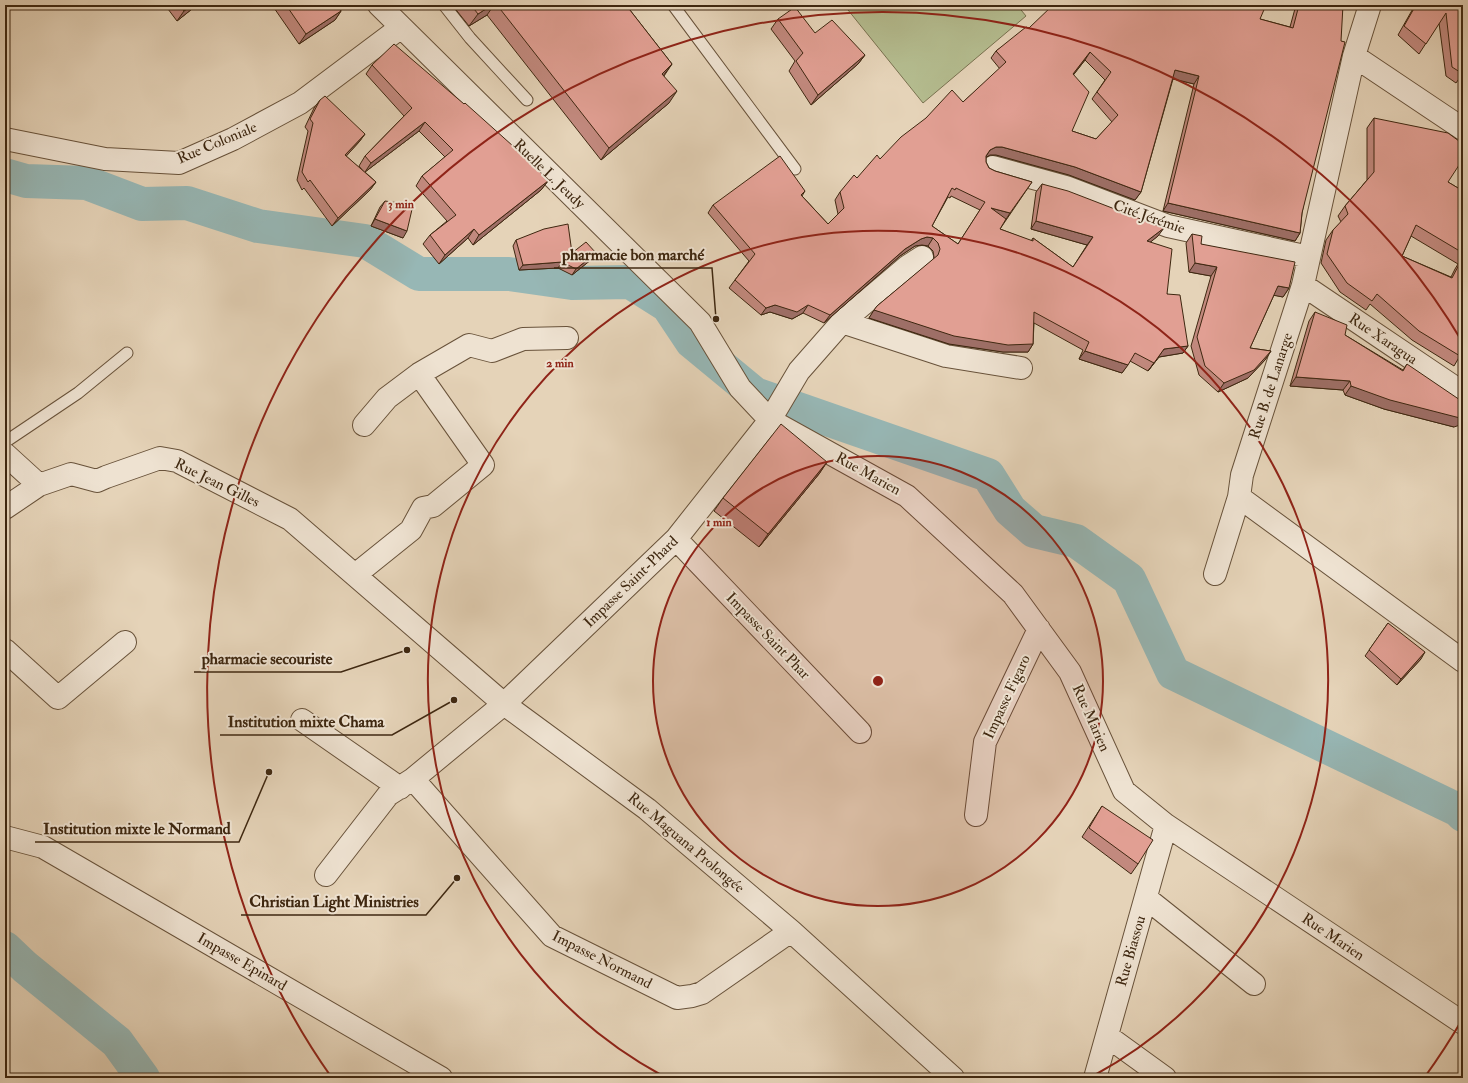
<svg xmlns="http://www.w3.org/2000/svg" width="1468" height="1083" viewBox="0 0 1468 1083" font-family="'IM FELL Double Pica',serif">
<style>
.green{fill:#b4bc8f;stroke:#797250}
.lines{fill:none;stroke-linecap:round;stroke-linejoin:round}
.river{stroke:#97b7b5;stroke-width:34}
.service-casing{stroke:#68523a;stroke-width:13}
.minor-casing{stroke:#68523a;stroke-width:24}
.service{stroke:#eee2d1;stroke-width:11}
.minor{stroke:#eee2d1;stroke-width:22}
.wall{fill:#c2897e;stroke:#3e2710;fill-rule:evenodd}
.shaded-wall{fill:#9e6f67;stroke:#3e2710}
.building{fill:#e19f93;stroke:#3e2710;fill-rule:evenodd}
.ring{fill:none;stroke:#8f2418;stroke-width:2}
.labels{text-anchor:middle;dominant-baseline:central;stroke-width:4;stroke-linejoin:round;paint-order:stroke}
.street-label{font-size:15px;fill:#3e2710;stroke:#eee2d1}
.centre{fill:#8f2418;stroke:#eee2d1;stroke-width:2}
.ring-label{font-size:12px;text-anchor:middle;font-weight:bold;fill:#8f2418;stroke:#eee2d1;stroke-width:4;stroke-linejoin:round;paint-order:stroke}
.leader{fill:none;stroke:#3e2710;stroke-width:1.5}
.callout-dot{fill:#3e2710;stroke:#eee2d1;stroke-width:1.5}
.callout-label{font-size:16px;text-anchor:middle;font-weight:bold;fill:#3e2710;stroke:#eee2d1;stroke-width:4;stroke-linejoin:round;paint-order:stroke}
</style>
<rect width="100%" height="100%" fill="#e5d3b8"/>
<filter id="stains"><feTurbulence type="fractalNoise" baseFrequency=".005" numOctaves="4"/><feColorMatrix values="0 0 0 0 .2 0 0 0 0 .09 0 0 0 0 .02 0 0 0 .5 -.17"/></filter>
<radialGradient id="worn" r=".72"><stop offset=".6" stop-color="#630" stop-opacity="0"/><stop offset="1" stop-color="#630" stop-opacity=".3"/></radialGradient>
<path class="green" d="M844,5H1017L1026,16L923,103Z"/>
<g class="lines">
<path class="river" d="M5,175L26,181L87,183L142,204L187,203L258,226L365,241L419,274H509L572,283L630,282L668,306L692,342L755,394L988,475L1010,510L1034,531L1076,541L1129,579L1173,673L1458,810L1463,815
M5,948L25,967L117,1042L143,1078"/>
<defs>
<path id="service" d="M444,5L470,38L527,100
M673,5L795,169
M5,442L78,393L127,353"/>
<path id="minor" d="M379,5L700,322L740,388L770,420L907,496L1013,594L1070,672L1124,791L1166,825L1463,1023
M1354,56L1463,129
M5,139L105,159L179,163L233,139L300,103L400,28
M993,167L1066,187L1168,226L1309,257
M1303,285L1463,393
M842,322L946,356L1021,368
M364,425L387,398L419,374
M5,454L39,485L71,474L97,481L106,477L160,458L177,461L290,519L504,704L647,809L791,931L953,1078
M1239,497L1463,661
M5,508L39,485
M676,539L860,732
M1215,574L1239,497L1242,475L1303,285L1354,56L1370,5
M355,575L411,530L423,508L433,506L483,465L419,374L469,345L492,351L523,339L567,338
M5,650L58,698L125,642
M302,720L400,788
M413,779L552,936L677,998L692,996L702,993L791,931
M976,815L985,742L1039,629
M5,837L43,847L441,1078
M326,875L388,795L413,779L504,704L676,539L770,420L799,371L842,322L908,266L922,257
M1146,898L1254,984
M1107,1036L1165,1078
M1095,1078L1166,825"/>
</defs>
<use href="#service" class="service-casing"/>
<use href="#minor" class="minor-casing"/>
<use href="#service" class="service"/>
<use href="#minor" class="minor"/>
</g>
<path class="wall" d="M165,5H197L177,21Z
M272,5H338L341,11L335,20L299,44Z
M454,5H626L672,64L664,76L669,103L601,160L487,15L469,26L453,6Z
M1296,5H1343L1302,213L1300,233L1295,241L1163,211L1194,84L1173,79L1141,192L1135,200L1069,175L996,155H990L986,157V162L989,168L995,171L1032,182L1000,229L1031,241L1033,238L1073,267L1087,245L1031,229L1036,192L1042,184L1158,236L1150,242L1167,294L1188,346L1183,353L1159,357L1148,371L1130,361L1122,373L1079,359L1083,350L1034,323L1033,344L1028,352H1003L949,344L869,318L877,306L934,259V257L933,251L928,246L922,245L915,246L900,256L824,323L803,313L792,319L770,312L761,315L729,288L749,261L708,213L713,205L805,191L802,196L828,224L838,214L835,200L840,192L857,178L880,159L963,102L1000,69L991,58L996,51L1029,28L1260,19L1290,27ZM1085,60L1105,80L1092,99L1112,122L1096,139L1072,131L1073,75ZM951,196L980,210L958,244L932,226L948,197L950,198Z
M1415,5H1463V73L1456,83L1446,76L1439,23L1419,54L1398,35Z
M778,19L865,55L858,64L811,105L789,71L795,61L771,29Z
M372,65L548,181L541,190L473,245L468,238L439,264L423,244L430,235L447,221L416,186L422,176L445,157L419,131L365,172L376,182L370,190L332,226L304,188L302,190L297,180L308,131L305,127L314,108L320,100L365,134L359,142L346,156L364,172L359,166L365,156L404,116L366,74Z
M1374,118L1448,182L1463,191V355L1461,354L1454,366L1412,340L1370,304L1366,310L1340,292L1321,263L1326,240L1333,230L1341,222L1338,216L1345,206L1367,180V128ZM1411,236L1458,264L1455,269L1451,277L1402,256Z
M385,201L403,238L371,226L380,207Z
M1192,234L1201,244L1289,288L1283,297L1274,295L1250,348L1271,351L1265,360L1248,378L1218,392L1199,375L1191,346L1211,276L1189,272L1186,243Z
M516,240L572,253L592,259L572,275L558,268L519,270L513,246Z
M1315,312L1345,335L1403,370L1407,364L1454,427L1384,409L1345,395L1343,390L1290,386L1309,321Z
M827,462L819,474L759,547L714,511L723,498Z
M1388,623L1421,659L1397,685L1365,656Z
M1102,806L1138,864L1131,874L1082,837Z"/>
<path class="shaded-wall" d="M192,5H197L177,21L184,11Z
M492,5H494L487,15L469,26L478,14Z
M341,11L335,20L299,44L306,34Z
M1090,52L1085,60L1068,82L1073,74Z
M865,55L858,64L811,105L818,95Z
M672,64L663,76L662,74Z
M1175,70L1199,76L1194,84L1170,78Z
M677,91L669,103L601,160L609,148Z
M425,122L419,131L365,172L371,163Z
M365,134L359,142L340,163L345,155Z
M996,147H1002L1075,167L1141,192L1135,200L1069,175L996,155H990L985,158L990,150Z
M548,181L541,190L473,245L479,235Z
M376,182L370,190L332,226L338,218Z
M1168,203L1300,233L1295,241L1163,211Z
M991,208L1010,213L1005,221Z
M375,219L407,231L403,238L371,226Z
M1036,221L1093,237L1087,245L1031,229Z
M1164,228L1158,236L1142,249L1147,241Z
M474,229L468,238L439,264L445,255Z
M927,237L933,238L928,246L922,245L915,246L900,256L824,323L830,315L905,249L921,239Z
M596,253L592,259L572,275L576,269Z
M562,262L558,268L519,270L523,265Z
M1195,263L1217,267L1211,276L1189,272Z
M1278,286L1289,288L1283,297L1272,295Z
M775,305H808L803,313L792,319L770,312L761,315L766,308Z
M874,310L1033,344L1028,352H1003L949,344L869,318Z
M1188,346L1183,353L1159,357L1148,371L1164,349Z
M1085,351L1128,365L1122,373L1079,359Z
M1271,351L1265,360L1248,378L1218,392L1224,383Z
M1296,377L1350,381L1343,390L1290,386Z
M1351,386L1463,417V424L1454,427L1384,409L1345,395Z
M827,462L819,474L759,547L768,534Z
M1425,652L1421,659L1397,685L1401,679Z"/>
<path class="building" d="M179,5H192L184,11Z
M286,5H338L341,11L306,34Z
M471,5H492L478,14Z
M497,5H626L672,64L662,74L677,91L609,148Z
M1053,5H1266L1260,19L1293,28L1299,5H1343L1341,41L1345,42L1302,213L1300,233L1168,203L1199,76L1175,70L1141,192L1075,167L1002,147H996L990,150L986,156V162L989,168L995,171L1032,182L1010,213L991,208L1006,219L1000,229L1033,241V238L1073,267L1093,237L1036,221L1042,184L1068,191L1164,228L1147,241L1172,249L1167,294L1180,295L1188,346L1164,349L1154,363L1135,353L1128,365L1085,351L1089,342L1034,312L1033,344L1008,345L954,336L874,310L877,306L938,255L940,249L938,243L933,238L927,237L921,239L905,249L830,315L808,305L797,312L775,305L766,308L735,280L755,254L713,205L780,156L805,191L801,195L828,224L844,208L840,192L854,175L857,178L877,155L880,159L901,137L926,118L952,90L963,102L1006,62L996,51L1026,27L1029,28ZM1090,52L1111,72L1097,92L1118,115L1096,139L1072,131L1089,92L1073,74ZM952,188L955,190L956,188L985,202L958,244L932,226Z
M1416,5H1463V74L1452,67L1446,13L1426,44L1404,26Z
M795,7L815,33L832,20L865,55L818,95L796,61L803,53L778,19Z
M394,44L464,104L465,103L523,155L524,153L548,181L479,235L474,229L445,255L430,235L456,215L422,176L453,150L425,122L371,163L365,156L412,108L372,65Z
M325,96L365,134L345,155L376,182L338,218L310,180L308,182L302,172L313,123L310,119L320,100Z
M1374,118L1448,133L1463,144V159L1448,182L1463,191V253L1416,225L1402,256L1452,278L1462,259L1463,260V350L1460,356L1419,331L1377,294L1372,301L1347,283L1327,254L1333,230L1348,214L1345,206L1374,172Z
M385,201L413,205L407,231L375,219Z
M568,224L572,253L586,242L596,253L576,269L562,262L523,265L516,240L544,229Z
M1192,234L1202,236L1201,244L1295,262L1289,288L1278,286L1250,348L1271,351L1254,370L1224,383L1205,366L1197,337L1217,267L1195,263Z
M1315,312L1347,325L1345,335L1403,371L1407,364L1463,402V417L1460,418L1390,400L1351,386L1350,381L1296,377Z
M781,424L827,462L768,534L723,498Z
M1388,623L1425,652L1401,679L1369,650Z
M1102,806L1153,840L1138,864L1089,828Z"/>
<circle cx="878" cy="681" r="225" fill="#8f2418" fill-opacity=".12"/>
<g class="ring">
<circle cx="878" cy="681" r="225"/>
<path d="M663 1076A450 450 0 1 1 1093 1076"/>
<path d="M1463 1018A675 675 0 0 1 1424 1078M332 1078A675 675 0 1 1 1463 343"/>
</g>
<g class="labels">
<g class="street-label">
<text transform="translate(217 143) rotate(-23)">Rue Coloniale</text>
<text transform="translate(549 174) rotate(44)">Ruelle L. Jeudy</text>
<text transform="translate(1149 217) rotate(19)">Cité Jérémie</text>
<text transform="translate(1383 339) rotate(34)">Rue Xaragua</text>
<text transform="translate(1271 386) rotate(-72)">Rue B. de Lanarge</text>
<text transform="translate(868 474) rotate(29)">Rue Marien</text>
<text transform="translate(217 483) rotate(26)">Rue Jean Gilles</text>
<text transform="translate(631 582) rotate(-44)">Impasse Saint-Phard</text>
<text transform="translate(768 636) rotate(46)">Impasse Saint Phar</text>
<text transform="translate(1007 697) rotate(-65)">Impasse Figaro</text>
<text transform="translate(1091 718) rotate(66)">Rue Marien</text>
<text transform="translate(686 843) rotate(40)">Rue Maguana Prolongée</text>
<text transform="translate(1333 937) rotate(34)">Rue Marien</text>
<text transform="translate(1131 951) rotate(-74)">Rue Biassou</text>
<text transform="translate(602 960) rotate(27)">Impasse Normand</text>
<text transform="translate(242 962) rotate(30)">Impasse Epinard</text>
</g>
</g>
<circle cx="878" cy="681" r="6" class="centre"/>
<g class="ring-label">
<text x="401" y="208">3 min</text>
<text x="560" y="367">2 min</text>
<text x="719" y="526">1 min</text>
</g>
<path class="leader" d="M716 319L712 268H554M407 650L341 672H194M454 700L392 735H220M269 772L239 842H35M457 878L426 915H241"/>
<g class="callout-dot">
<circle cx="716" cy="319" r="4"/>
<circle cx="407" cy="650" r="4"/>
<circle cx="454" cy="700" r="4"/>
<circle cx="269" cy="772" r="4"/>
<circle cx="457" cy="878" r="4"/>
</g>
<g class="callout-label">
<text x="633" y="260">pharmacie bon marché</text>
<text x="267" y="664">pharmacie secouriste</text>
<text x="306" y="727">Institution mixte Chama</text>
<text x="137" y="834">Institution mixte le Normand</text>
<text x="334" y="907">Christian Light Ministries</text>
</g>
<rect width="1468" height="1083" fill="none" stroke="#e5d3b8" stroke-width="20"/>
<rect x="6" y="6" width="1456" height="1071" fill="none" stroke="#3e2710" stroke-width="2"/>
<rect x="10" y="10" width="1448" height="1063" fill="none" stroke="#3e2710"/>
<rect width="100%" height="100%" filter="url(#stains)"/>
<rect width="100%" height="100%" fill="url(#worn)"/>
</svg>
